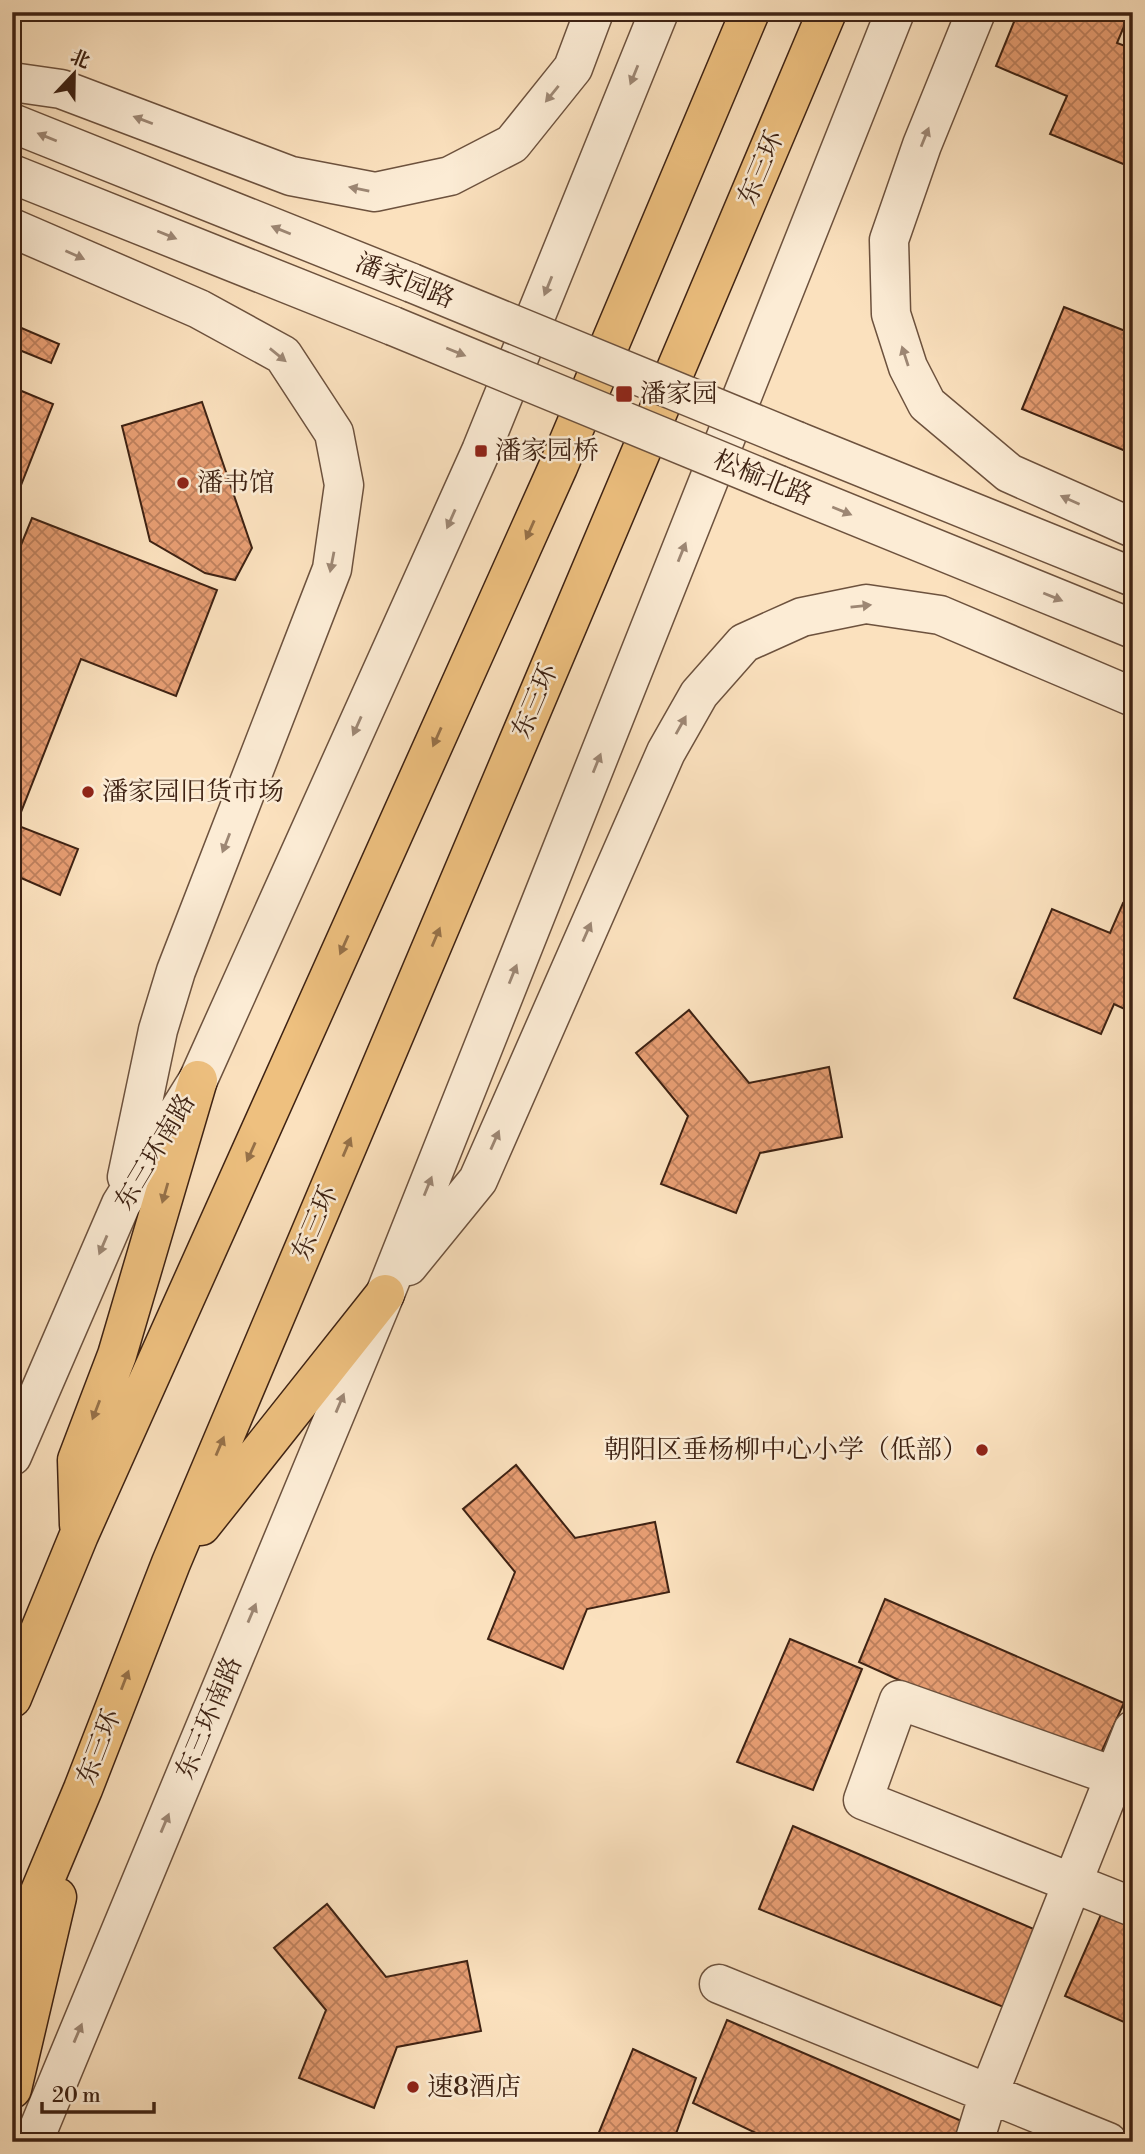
<svg xmlns="http://www.w3.org/2000/svg" width="1145" height="2154" viewBox="0 0 1145 2154" font-family="'Libre Bodoni','Noto Serif SC',serif">
<style>
.building{fill:url(#building-cross-hatch);stroke:#3e2213;stroke-width:2}
.lines{fill:none;stroke-linecap:round;stroke-linejoin:round}
.minor-casing{stroke:#6d523e;stroke-width:41}
.highway-casing{stroke:#3e2213;stroke-width:41}
.minor{stroke:#fcecd5;stroke-width:38}
.highway{stroke:#eec07f;stroke-width:38}
.minor-bridge-casing{stroke:#6d523e;stroke-width:41;stroke-linecap:butt}
.minor-bridge{stroke:#fcecd5;stroke-width:38}
.oneway{fill:#9d8774}
.oneway2{fill:#967149}
.poi-dot{fill:#8f2418;stroke:#fcecd5;stroke-width:2.5}
.labels{text-anchor:middle;dominant-baseline:central;stroke-width:5;stroke-linejoin:round;paint-order:stroke}
.street-label{font-size:26px;fill:#3e2213;stroke:#fcecd5}
.poi-label{font-size:26px;fill:#3e2213;stroke:#fcecd5;text-anchor:start}
</style>
<defs>
<pattern id="building-cross-hatch" width="8" height="8" patternUnits="userSpaceOnUse" patternTransform="scale(1.75)"><rect width="8" height="8" fill="#e79e73"/><path d="M0 0l8 8M0 8l8-8" fill="none" stroke="#bd805d"/></pattern>
</defs>
<rect width="100%" height="100%" fill="#fbe1be"/>
<filter id="stains"><feTurbulence type="fractalNoise" baseFrequency=".00286" numOctaves="4"/><feColorMatrix values="0 0 0 0 .2 0 0 0 0 .09 0 0 0 0 .02 0 0 0 .5 -.17"/></filter>
<radialGradient id="worn" r=".72"><stop offset=".6" stop-color="#630" stop-opacity="0"/><stop offset="1" stop-color="#630" stop-opacity=".3"/></radialGradient>
<path class="building" d="M1018,12H1130L1117,43L1133,49V168L1050,134L1067,96L996,66Z
M1064,307L1133,334V454L1022,409Z
M12,324L59,344L51,363L12,347Z
M12,387L53,404L12,508Z
M202,402L252,548L235,580L205,573L150,541L122,426Z
M32,518L217,590L176,696L81,659L16,825L78,849L60,895L12,874V567Z
M1123,903L1133,908V1013L1114,1004L1101,1034L1014,998L1052,909L1110,933Z
M689,1010L749,1083L829,1067L842,1137L760,1153L736,1213L661,1184L688,1116L636,1053Z
M516,1465L575,1538L655,1522L669,1592L587,1609L563,1669L488,1639L515,1572L463,1509Z
M885,1599L1124,1703L1094,1768L859,1662Z
M790,1639L862,1669L813,1790L737,1762Z
M793,1826L1036,1930L1006,2008L759,1909Z
M327,1904L386,1977L467,1961L481,2031L397,2047L374,2108L299,2078L326,2010L274,1948Z
M1103,1910L1133,1923V2026L1065,1996Z
M727,2020L964,2122L956,2142H775L693,2103Z
M633,2049L696,2078L673,2142H595Z"/>
<g class="lines">
<defs>
<path id="minor" d="M976,12L922,145L889,240L891,314L908,367L927,404L1009,473L1133,528
M12,82L61,89L291,176L375,192L450,176L512,144L573,68L594,12
M12,123L412,283
M12,174L393,326
M12,228L199,309L283,355L334,433L344,485L332,569L176,971L158,1030L127,1177
M797,441L1133,577
M779,485L1133,629
M408,1266L478,1180L666,752L699,694L744,643L802,617L866,604L940,615L1133,697
M12,1456L121,1204L198,1080L481,451L659,12
M1133,1783L899,1700L863,1800L1133,1907
M719,1984L1108,2142
M33,2142L385,1294L895,12
M974,2142L989,2093L1133,1730"/>
<path id="highway" d="M79,1525L77,1460L117,1355L198,1080
M201,1526L385,1294
M12,1698L79,1535L558,467L750,12
M12,1958L83,1789L171,1563L827,12
M12,2089L57,1897"/>
</defs>
<use href="#minor" class="minor-casing"/>
<use href="#highway" class="highway-casing"/>
<use href="#minor" class="minor"/>
<use href="#highway" class="highway"/>
<defs>
<path id="minor-bridge" d="M412,283L797,441
M393,326L779,485"/>
</defs>
<use href="#minor-bridge" class="minor-bridge-casing"/>
<use href="#minor-bridge" class="minor-bridge"/>
</g>
<defs><path id="oneway-solid" d="M-6-.8H1V-3.2L6.5 0L1 3.2V.8H-6Z" transform="scale(1.75)"/></defs>
<g class="oneway">
<use href="#oneway-solid" transform="translate(634 75) rotate(112)"/>
<use href="#oneway-solid" transform="translate(552 94) rotate(129)"/>
<use href="#oneway-solid" transform="translate(143 120) rotate(-159)"/>
<use href="#oneway-solid" transform="translate(47 137) rotate(-158)"/>
<use href="#oneway-solid" transform="translate(925 137) rotate(-68)"/>
<use href="#oneway-solid" transform="translate(359 189) rotate(-169)"/>
<use href="#oneway-solid" transform="translate(281 230) rotate(-158)"/>
<use href="#oneway-solid" transform="translate(167 235) rotate(22)"/>
<use href="#oneway-solid" transform="translate(75 255) rotate(24)"/>
<use href="#oneway-solid" transform="translate(548 286) rotate(112)"/>
<use href="#oneway-solid" transform="translate(456 352) rotate(22)"/>
<use href="#oneway-solid" transform="translate(278 355) rotate(39)"/>
<use href="#oneway-solid" transform="translate(905 356) rotate(-108)"/>
<use href="#oneway-solid" transform="translate(1070 500) rotate(-156)"/>
<use href="#oneway-solid" transform="translate(842 511) rotate(22)"/>
<use href="#oneway-solid" transform="translate(451 519) rotate(114)"/>
<use href="#oneway-solid" transform="translate(682 552) rotate(-68)"/>
<use href="#oneway-solid" transform="translate(332 562) rotate(101)"/>
<use href="#oneway-solid" transform="translate(1053 597) rotate(22)"/>
<use href="#oneway-solid" transform="translate(861 606) rotate(-6)"/>
<use href="#oneway-solid" transform="translate(681 725) rotate(-61)"/>
<use href="#oneway-solid" transform="translate(357 726) rotate(114)"/>
<use href="#oneway-solid" transform="translate(597 763) rotate(-68)"/>
<use href="#oneway-solid" transform="translate(226 843) rotate(111)"/>
<use href="#oneway-solid" transform="translate(587 932) rotate(-66)"/>
<use href="#oneway-solid" transform="translate(513 974) rotate(-68)"/>
<use href="#oneway-solid" transform="translate(495 1140) rotate(-66)"/>
<use href="#oneway-solid" transform="translate(428 1186) rotate(-68)"/>
<use href="#oneway-solid" transform="translate(103 1245) rotate(113)"/>
<use href="#oneway-solid" transform="translate(340 1403) rotate(-67)"/>
<use href="#oneway-solid" transform="translate(252 1613) rotate(-67)"/>
<use href="#oneway-solid" transform="translate(165 1823) rotate(-67)"/>
<use href="#oneway-solid" transform="translate(78 2033) rotate(-67)"/>
</g>
<g class="oneway2">
<use href="#oneway-solid" transform="translate(530 530) rotate(114)"/>
<use href="#oneway-solid" transform="translate(437 737) rotate(114)"/>
<use href="#oneway-solid" transform="translate(436 937) rotate(-67)"/>
<use href="#oneway-solid" transform="translate(344 945) rotate(114)"/>
<use href="#oneway-solid" transform="translate(347 1147) rotate(-67)"/>
<use href="#oneway-solid" transform="translate(251 1152) rotate(114)"/>
<use href="#oneway-solid" transform="translate(165 1193) rotate(106)"/>
<use href="#oneway-solid" transform="translate(96 1410) rotate(111)"/>
<use href="#oneway-solid" transform="translate(220 1446) rotate(-67)"/>
<use href="#oneway-solid" transform="translate(125 1680) rotate(-69)"/>
</g>
<g class="poi-dot">
<rect x="615" y="385" width="18" height="18" rx="3.5"/>
<rect x="474" y="444" width="14" height="14" rx="3.5"/>
<circle cx="183" cy="483" r="7"/>
<circle cx="88" cy="792" r="7"/>
<circle cx="982" cy="1450" r="7"/>
<circle cx="413" cy="2087" r="7"/>
</g>
<g class="labels">
<g class="street-label">
<text transform="translate(761 168) rotate(-67)">东三环</text>
<text transform="translate(405 281) rotate(22)">潘家园路</text>
<text transform="translate(763 478) rotate(22)">松榆北路</text>
<text transform="translate(535 701) rotate(-67)">东三环</text>
<text transform="translate(155 1152) rotate(-59)">东三环南路</text>
<text transform="translate(315 1223) rotate(-67)">东三环</text>
<text transform="translate(209 1718) rotate(-67)">东三环南路</text>
<text transform="translate(99 1747) rotate(-69)">东三环</text>
</g>
<g class="poi-label">
<text x="640" y="394">潘家园</text>
<text x="495" y="451">潘家园桥</text>
<text x="197" y="483">潘书馆</text>
<text x="102" y="792">潘家园旧货市场</text>
<text x="968" y="1450" text-anchor="end">朝阳区垂杨柳中心小学（低部）</text>
<text x="427" y="2087">速8酒店</text>
</g>
</g>
<rect width="1145" height="2154" fill="none" stroke="#fbe1be" stroke-width="42"/>
<rect x="14" y="14" width="1117" height="2126" fill="none" stroke="#3e2213" stroke-width="3.5"/>
<rect x="21" y="21" width="1103" height="2112" fill="none" stroke="#3e2213" stroke-width="2"/>
<g transform="translate(74 74) rotate(22)" stroke="#fcecd5" stroke-width="5" paint-order="stroke">
<path d="M0-5L12 26L0 18L-12 26Z" fill="#3e2213"/>
<text y="-10" font-size="19" font-weight="bold" text-anchor="middle" fill="#3e2213">北</text>
</g>
<path d="M42 2102v10h112v-10" fill="none" stroke="#3e2213" stroke-width="3.5"/>
<text x="52" y="2102" font-size="21" fill="#3e2213" stroke="#fcecd5" stroke-width="5" paint-order="stroke">20 m</text>
<rect width="100%" height="100%" filter="url(#stains)"/>
<rect width="100%" height="100%" fill="url(#worn)"/>
</svg>
